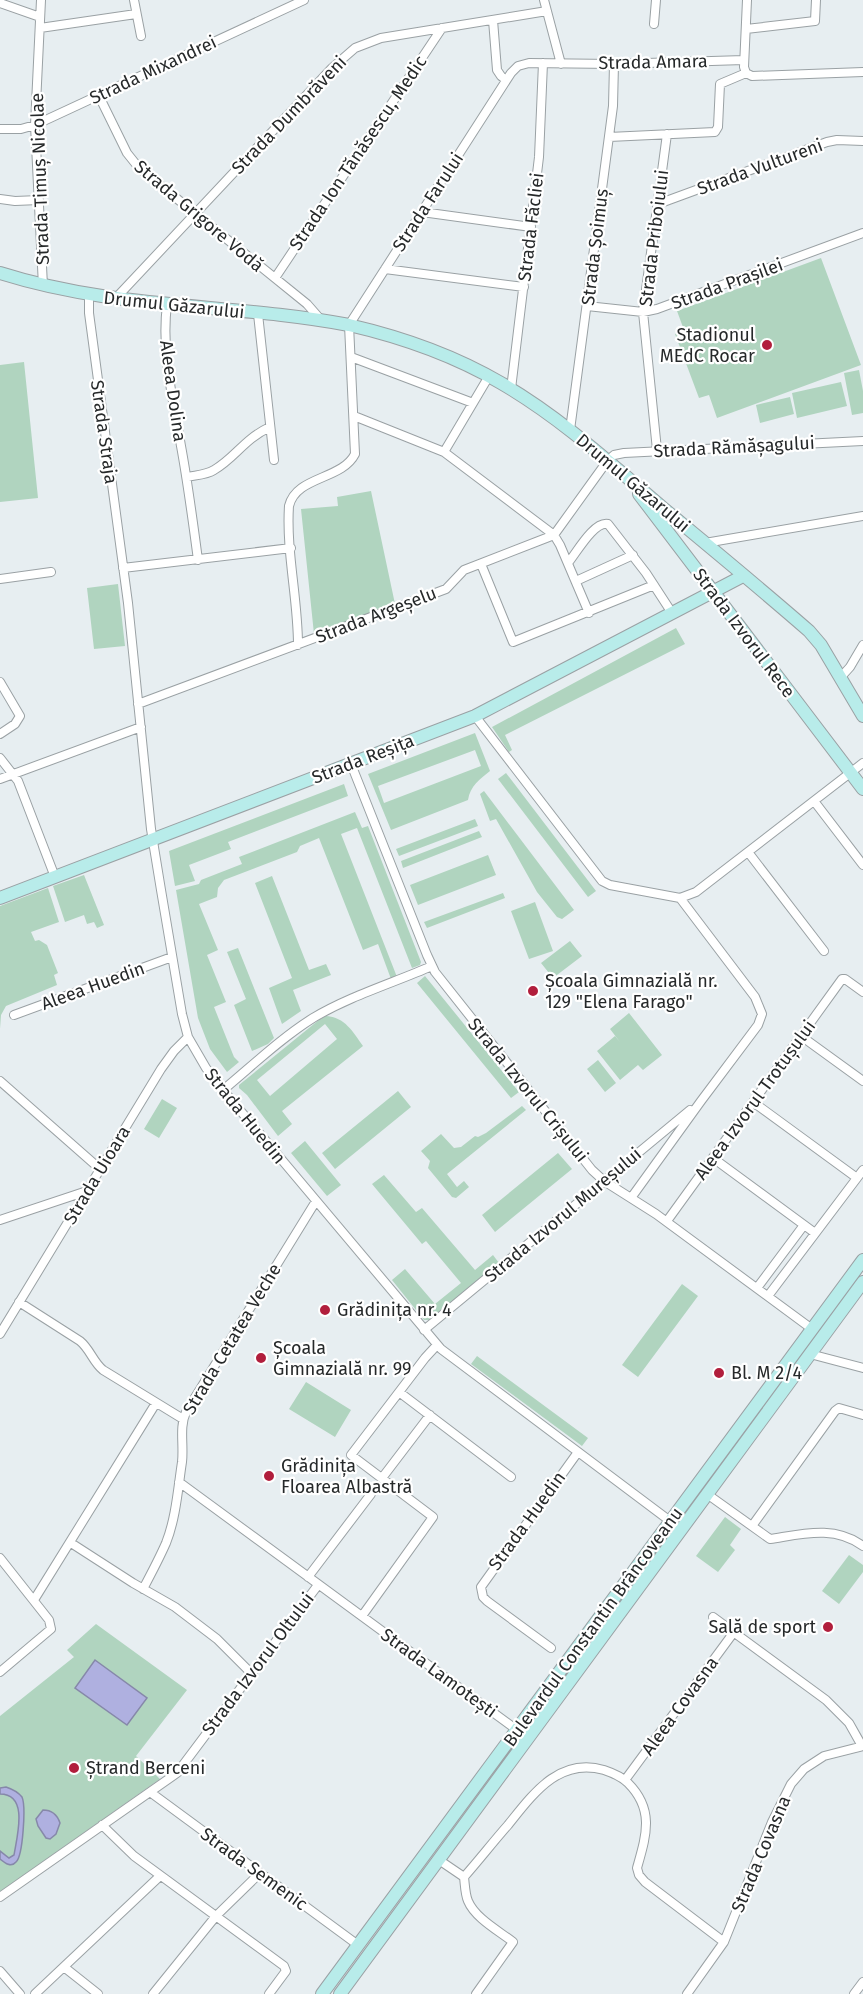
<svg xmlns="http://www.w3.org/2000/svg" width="863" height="1994" viewBox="0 0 863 1994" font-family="'Fira Sans',sans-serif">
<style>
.green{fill:#b0d4bf;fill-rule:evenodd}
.water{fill:#afb0e0;stroke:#8688a9;stroke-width:1.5}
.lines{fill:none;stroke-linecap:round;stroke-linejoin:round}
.street-casing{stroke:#9aa1a4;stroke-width:10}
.secondary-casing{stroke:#9aa1a4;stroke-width:14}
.street{stroke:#fff;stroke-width:8}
.secondary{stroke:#b8ecea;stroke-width:12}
.poi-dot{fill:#b11e3c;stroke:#fff;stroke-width:2}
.labels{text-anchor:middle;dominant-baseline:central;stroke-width:4.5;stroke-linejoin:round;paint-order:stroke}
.street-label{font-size:18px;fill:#26292a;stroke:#fff}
.poi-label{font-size:18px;fill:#26292a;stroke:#fff;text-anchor:start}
</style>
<rect width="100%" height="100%" fill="#e7eef1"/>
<path class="green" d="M821,258L861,365L717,418L709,395L699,398L675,334L684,330L677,311Z
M24,362L38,498L0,502V365Z
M859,370L863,391V413L852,415L844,373Z
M841,382L847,406L797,418L792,393Z
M790,397L794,414L760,423L756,405Z
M371,491L395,604L314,634L301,509L338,506L337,497Z
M118,584L125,646L94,649L87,588Z
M676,628L685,644L505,735L512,750L509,752L492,727Z
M475,733L490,771C480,779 470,786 468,800L391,830L368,774ZM475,750L481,766L384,803L378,786Z
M506,773L596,891L588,897L498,779Z
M344,784L348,796L228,842L231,849L189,865L195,881L175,886L169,851Z
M484,791L574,910L562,919L557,917L537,892L496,819L490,821L480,794Z
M355,812L362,828L368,826L421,962L420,965L412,968L357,828L341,834L397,977L391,979L378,944L363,950L319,838L300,846L297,852L224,880L218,888L217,897L199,904L218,950L207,955L226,1002L214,1007L234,1057L239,1062L227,1072L210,1049L198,1018L176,890L199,884L201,880L242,864L239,857Z
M475,819L478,826L399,856L396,849Z
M479,831L482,837L403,868L401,861Z
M488,855L496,875L418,905L410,885Z
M84,875L104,925L97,928L94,922L87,924L84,915L65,922L53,886Z
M272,876L309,970L326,964L331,975L293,990L301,1011L282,1024L269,988L292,978L255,883Z
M48,888L59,922L31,932L35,941L39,940L47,945L58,973L54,975L57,985L6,1006L1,1015L0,1029V906Z
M503,893L505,898L427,928L424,922Z
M535,902L553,951L529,959L511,911Z
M570,941L582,956L553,978L541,963Z
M238,948L274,1038L268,1044L252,1051L234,1005L246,999L227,952Z
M425,976L519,1092L511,1098L417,983Z
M629,1013L662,1055L643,1070L638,1065L620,1080L597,1051L615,1036L620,1042L610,1029Z
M326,1016C345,1017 353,1032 363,1046L282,1111L292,1124L278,1136L247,1095L239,1088V1085L320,1019ZM325,1024L337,1039L270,1096L257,1080Z
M598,1060L616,1083L605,1092L587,1069Z
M398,1091L411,1107L335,1169L322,1153Z
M162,1099L177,1108L159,1138L144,1129Z
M522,1106L526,1110L447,1174L457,1187L464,1181L469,1187L456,1198L452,1197L428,1168L430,1161L421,1151L441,1134L454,1148L461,1147L475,1136L478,1137L486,1133Z
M305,1141L341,1185L327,1196L291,1153Z
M558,1153L572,1169L495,1232L482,1215Z
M384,1175L416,1212L422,1208L475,1270L493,1255L499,1263L430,1320H424L392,1280L405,1269L435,1304L461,1283L426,1241L422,1244L372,1184Z
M682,1284L698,1296L638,1377L622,1365Z
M477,1356L588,1438L582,1446L471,1364Z
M306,1382L351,1410L335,1437L289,1409Z
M725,1517L741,1529L730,1545L735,1550L718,1572L696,1556Z
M849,1555L863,1565V1572L839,1604L822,1591Z
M96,1624L187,1690L136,1756L160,1779L0,1892V1716L74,1657L67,1650Z"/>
<path class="water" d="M95,1660L147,1698L127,1725L75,1688Z
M6,1787C12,1789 18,1792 22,1797C26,1806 23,1856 16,1862C11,1868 5,1863 0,1859V1851L9,1858L14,1855C17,1836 29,1794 0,1794V1788Z
M43,1810C52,1810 57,1814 60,1823L56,1834L50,1839L46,1838L38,1826L36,1819Z"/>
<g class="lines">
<defs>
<path id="street" d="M41,0L35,125L43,286
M134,0L141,36
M544,0L561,64
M0,3L40,17
M493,20L497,70L501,76L506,80
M654,24L656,0
M40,28L136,14
M746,29L815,21L816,0
M746,73L744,67L747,0
M99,96L127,153L139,168L307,304L321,320
M0,129H21L35,125L304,0
M609,137L715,132L718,127L720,84L746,73L752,76L863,72
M0,199L15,201L39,200
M658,204L827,142L837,140L863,141
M422,212L531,227
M385,269L524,287
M275,278L442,28
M89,295V313L128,603L151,829L161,890L182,1014L188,1037L206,1068L223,1090L441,1349L674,1524
M115,299L332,68L355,48L381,38L547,11
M167,304C161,352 173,399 181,446C188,484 193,522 198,560
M587,306L643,312L657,309L863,233
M258,314L274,460
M351,357L473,403
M511,389L539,157L543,63
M354,416L444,452L554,535L560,545L589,613
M570,430L613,106L614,64
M657,450L643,312L667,134
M444,452L489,376
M187,477C196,475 206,475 214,470C235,458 244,439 270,427
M705,543L863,516
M568,563C577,552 594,521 608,524L646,573L672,613
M481,564L513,642L654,585
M123,568L291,548
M0,579L51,572
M576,581L633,555
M298,645C298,599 286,552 289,506C296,476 342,480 355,454L349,325L511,73L518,66L529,63L614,64L744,60
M840,678L850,667L863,645
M0,682L20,716L15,724L0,734
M138,704L446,589L464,570L554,535L608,460L614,455L624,453L863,441
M475,716L602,881L610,885L680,898L696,892L863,763
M0,758L18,781L55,877
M351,764L427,955L435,972L592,1170L604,1181L656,1214L812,1329
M0,779L141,727
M814,801L863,865
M748,852L824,951
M14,1015L172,957
M801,1036L863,1081
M0,1081L100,1169
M223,1090C252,1066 281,1038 313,1018C350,996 393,983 432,966
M753,1102L857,1178
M713,1158L815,1233
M631,1198L701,1101L758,1025L762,1014L755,997L680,898
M0,1220L87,1191
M667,1221L842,979H845L863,992
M757,1288L804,1225
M768,1296L863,1170
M19,1302L80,1341C90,1349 93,1362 103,1370L183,1419
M424,1330L690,1110
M0,1334L161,1069L174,1051L188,1037
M810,1354L863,1368
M399,1392L511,1477
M382,1478L430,1415
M179,1482L517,1730
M707,1494L770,1539C803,1534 834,1525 863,1546
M752,1526L835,1411L839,1408L863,1415
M71,1543L133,1583L175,1607L217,1639L252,1674
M0,1558L49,1620L51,1629L0,1672
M308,1577L371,1494
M143,1589C151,1574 159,1559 166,1543C176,1518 178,1488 182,1462C184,1445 179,1427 186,1412L316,1201
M34,1600L156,1403
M362,1616L433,1517L351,1455L425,1358L437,1345
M713,1617L826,1700L849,1723L862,1746
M551,1648L487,1601L483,1597L481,1587L578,1452
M625,1780L734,1632
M150,1792L358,1945
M102,1825L134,1856L284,1966L286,1971L269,1994
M439,1860L464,1877C465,1885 465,1894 468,1901C475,1918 499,1931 513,1942L476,1994
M464,1877C479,1860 493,1842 508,1825C533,1794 559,1757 604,1770C613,1773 622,1777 628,1783C655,1810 646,1836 637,1868L639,1875L645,1882L724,1942
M0,1897L177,1773L318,1585
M64,1967L98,1994
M0,1971L20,1994
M35,1994L160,1876
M153,1994L216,1916L260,1873
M687,1994L724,1942L772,1822L791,1784L804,1769L824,1756L863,1746
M854,1994L863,1982"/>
<path id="secondary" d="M0,273C116,310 232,303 349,325C401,337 455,356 501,383C561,418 611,464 663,508C712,549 761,589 809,631L821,645L863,716
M639,494L863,789
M0,898L475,716L743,576
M322,1994L863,1260
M340,1994L863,1282"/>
</defs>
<use href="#street" class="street-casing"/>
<use href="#secondary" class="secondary-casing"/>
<use href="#street" class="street"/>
<use href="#secondary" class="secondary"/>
</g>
<g class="poi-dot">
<circle cx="767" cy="345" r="6"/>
<circle cx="533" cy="991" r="6"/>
<circle cx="325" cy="1310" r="6"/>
<circle cx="261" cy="1358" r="6"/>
<circle cx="719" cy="1373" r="6"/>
<circle cx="269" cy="1476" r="6"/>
<circle cx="828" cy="1627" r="6"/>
<circle cx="74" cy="1768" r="6"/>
</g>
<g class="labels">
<g class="street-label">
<text transform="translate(653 62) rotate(-1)">Strada Amara</text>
<text transform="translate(153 70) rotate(-25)">Strada Mixandrei</text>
<text transform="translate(289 115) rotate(-46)">Strada Dumbrăveni</text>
<text transform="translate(358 153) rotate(-56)">Strada Ion Tănăsescu, Medic</text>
<text transform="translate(760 167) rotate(-20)">Strada Vultureni</text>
<text transform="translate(40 179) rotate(-92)">Strada Timuș Nicolae</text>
<text transform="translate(428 202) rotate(-57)">Strada Farului</text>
<text transform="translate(199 216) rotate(40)">Strada Grigore Vodă</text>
<text transform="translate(531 227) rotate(-83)">Strada Făcliei</text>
<text transform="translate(654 238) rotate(-83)">Strada Priboiului</text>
<text transform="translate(595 247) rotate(-83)">Strada Șoimuș</text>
<text transform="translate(727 284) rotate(-20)">Strada Prașilei</text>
<text transform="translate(174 305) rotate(6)">Drumul Găzarului</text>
<text transform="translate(173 391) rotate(82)">Aleea Dolina</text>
<text transform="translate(104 432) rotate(82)">Strada Straja</text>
<text transform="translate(734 447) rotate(-3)">Strada Rămășagului</text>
<text transform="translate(633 483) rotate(40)">Drumul Găzarului</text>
<text transform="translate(376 615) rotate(-21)">Strada Argeșelu</text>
<text transform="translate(744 633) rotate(53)">Strada Izvorul Rece</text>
<text transform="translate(363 759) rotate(-21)">Strada Reșița</text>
<text transform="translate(93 986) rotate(-20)">Aleea Huedin</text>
<text transform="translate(528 1090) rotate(51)">Strada Izvorul Crișului</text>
<text transform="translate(755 1100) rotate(-54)">Aleea Izvorul Trotușului</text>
<text transform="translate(245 1116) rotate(51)">Strada Huedin</text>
<text transform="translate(97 1175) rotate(-59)">Strada Uioara</text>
<text transform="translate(563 1215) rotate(-40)">Strada Izvorul Mureșului</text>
<text transform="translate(232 1339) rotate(-59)">Strada Cetatea Veche</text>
<text transform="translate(527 1521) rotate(-54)">Strada Huedin</text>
<text transform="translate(593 1627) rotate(-54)">Bulevardul Constantin Brâncoveanu</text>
<text transform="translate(258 1664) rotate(-53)">Strada Izvorul Oltului</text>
<text transform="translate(439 1673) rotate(36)">Strada Lamotești</text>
<text transform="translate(680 1706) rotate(-54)">Aleea Covasna</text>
<text transform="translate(761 1854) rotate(-67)">Strada Covasna</text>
<text transform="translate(254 1869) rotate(36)">Strada Semenic</text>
</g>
<g class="poi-label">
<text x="755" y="335" text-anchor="end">Stadionul<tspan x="755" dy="21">MEdC Rocar</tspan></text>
<text x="545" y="981">Școala Gimnazială nr.<tspan x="545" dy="21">129 "Elena Farago"</tspan></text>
<text x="337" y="1310">Grădinița nr. 4</text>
<text x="273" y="1348">Școala<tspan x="273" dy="21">Gimnazială nr. 99</tspan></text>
<text x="731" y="1373">Bl. M 2/4</text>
<text x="281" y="1466">Grădinița<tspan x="281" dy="21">Floarea Albastră</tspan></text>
<text x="816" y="1627" text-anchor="end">Sală de sport</text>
<text x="86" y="1768">Ștrand Berceni</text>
</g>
</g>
</svg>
